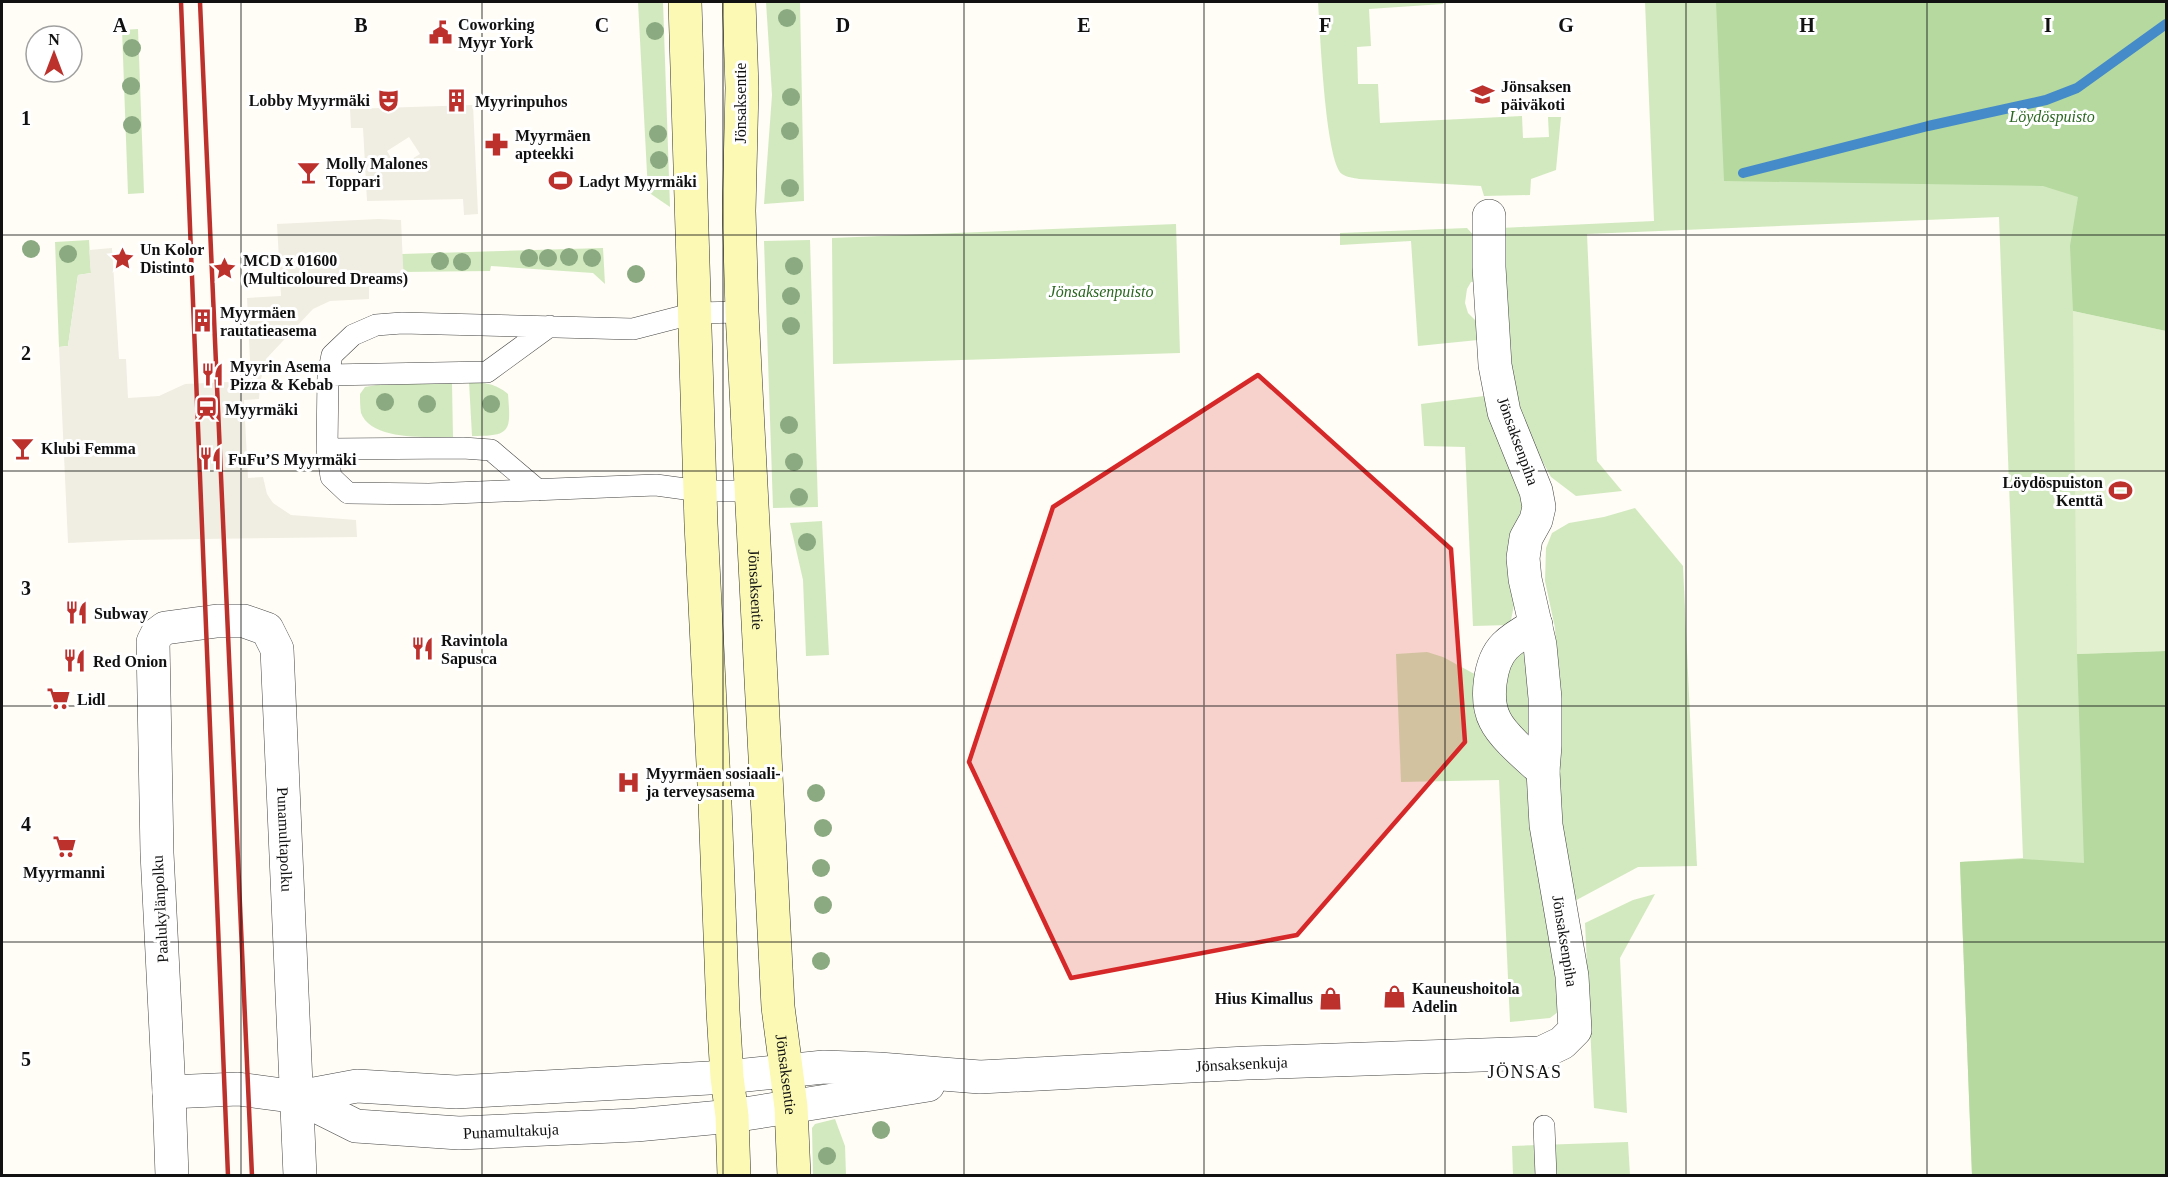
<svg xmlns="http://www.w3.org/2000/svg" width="2168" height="1177" viewBox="0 0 2168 1177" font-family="'Times New Roman',serif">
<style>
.green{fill:#d2e9bf}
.forest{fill:#b5d99f}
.pitch{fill:#e3f0d0}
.plaza{fill:#f0eee3;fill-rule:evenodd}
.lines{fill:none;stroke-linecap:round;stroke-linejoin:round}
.stream{stroke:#458ac9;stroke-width:10}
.lane-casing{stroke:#444;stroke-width:22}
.street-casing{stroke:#444;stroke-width:34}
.secondary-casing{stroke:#333;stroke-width:34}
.lane{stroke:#fff;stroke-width:21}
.street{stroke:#fff;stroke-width:33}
.secondary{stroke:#fbf9b3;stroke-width:33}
.rail{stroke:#bd312d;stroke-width:4.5}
.tree{fill:#8baa81}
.marked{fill:#d62828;fill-opacity:0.2;stroke:#d62828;stroke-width:4.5;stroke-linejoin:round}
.grid{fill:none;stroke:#111;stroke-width:1.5;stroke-opacity:0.55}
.labels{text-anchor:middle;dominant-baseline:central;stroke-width:6;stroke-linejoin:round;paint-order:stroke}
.poi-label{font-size:16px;font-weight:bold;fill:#111;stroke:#fff;text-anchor:start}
.street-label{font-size:16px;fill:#111;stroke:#fff}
.park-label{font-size:16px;font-style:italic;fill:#2c6722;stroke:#fff}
.neighbourhood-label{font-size:18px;letter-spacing:1.5px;fill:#111;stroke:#fff}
.grid-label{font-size:20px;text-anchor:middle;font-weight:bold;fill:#111;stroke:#fff;stroke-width:6;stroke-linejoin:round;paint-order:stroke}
</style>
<rect width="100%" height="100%" fill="#fffdf5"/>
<path class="green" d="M638,2H663L670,207L648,192Z
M766,2H800L804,201L764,204L772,95Z
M1318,2H1443V4L1369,9L1371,46L1357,47L1358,84H1378L1380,123L1522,116L1523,138L1549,137L1548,117H1561L1556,170L1531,179L1530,195L1484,196L1481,186L1359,179C1354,178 1346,177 1342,174C1325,161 1320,28 1318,2Z
M1645,2H2166V1175H1972L1960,862L2023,858L1999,217L1587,234L1597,461L1622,491L1576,496L1551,477L1530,439L1510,389L1501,228L1654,221Z
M138,29L144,193L128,194L122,30Z
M1176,224L1180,353L833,364L832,238Z
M1467,228L1477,239L1481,281L1471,282L1467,289L1465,303L1468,313L1476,321L1478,340L1418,346L1411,241L1340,245V233Z
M89,240L91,273L78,275L68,346L59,347L55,242Z
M810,240L818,507L773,508L764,241Z
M603,248L605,284L593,273L491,266L490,271L402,272V254Z
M469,382C485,383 495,383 508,394C511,432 511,436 472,436Z
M452,383L453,437C430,437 371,441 361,413C360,407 360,400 360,394L365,387L377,385Z
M1492,395L1527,504L1511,579L1514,605L1510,625L1473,626L1465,447L1424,446L1421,404Z
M1635,508L1683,566L1697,866L1638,867L1571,903L1555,818L1558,683L1555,628L1545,581L1546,548L1552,533L1569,523L1604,517Z
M822,521L829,655L806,656L803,580L790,523Z
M1529,637L1539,760L1502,720L1510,655Z
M1427,652L1443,657L1480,677L1533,772L1562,1009L1550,1018L1510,1022L1499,780L1401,782L1396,654Z
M1655,894L1620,958L1627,1113L1594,1108L1585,923L1633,900Z
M835,1119L845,1146L846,1175H813L812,1128L815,1124Z
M1628,1142L1630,1175H1513L1512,1146Z"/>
<path class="forest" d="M1716,2H2166V331L2073,311L2070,246L2078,197L2043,186L1724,181Z
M2166,651V1175H1972L1960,862L2023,859L2084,863L2077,654Z"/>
<path class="pitch" d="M2073,311L2166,331V651L2077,654Z"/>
<path class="plaza" d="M473,105L478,214L464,215L463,199L367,201L363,128H351L350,109ZM409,137L420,154L397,168L387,151Z
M378,219L401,220L404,286L369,287V299L330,301L313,309L266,359L260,383L259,399L244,400L248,478L263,477L267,494L273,503L291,515L356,520L357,537L129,540L68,543L59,347L68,346L78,275L91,273L89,250L112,248L119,359H126L128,398L159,396L185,384L251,381L247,298L281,296L277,224Z"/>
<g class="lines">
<path class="stream" d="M1743,173L1928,126L2046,100L2077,88L2166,24"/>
<defs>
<path id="lane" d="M742,312L695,313L633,329L402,323L376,325L353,335L332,355L328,375L327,449L331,477L348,493L429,494L656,485L700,491H752
M328,375L487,372L550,326
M327,449L463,448L491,450L538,490
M1544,1126L1546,1176"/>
<g id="street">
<path d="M1536,625C1525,631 1514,637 1505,646C1489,662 1485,701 1495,720C1503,737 1529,758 1543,771"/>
<path id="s1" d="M169,1092L238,1089L298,1097L357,1086L456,1092L727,1077L824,1067L879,1069L980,1077L1247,1063L1541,1053L1562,1043L1575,1030L1572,976L1546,825L1543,771L1545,746V698L1540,645L1525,579L1523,558L1526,538L1536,520L1539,507L1536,491L1504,412L1495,365L1489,267V216"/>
<path id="s2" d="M298,1097L356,1126L459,1133L636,1125L732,1116L928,1085"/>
<path id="s3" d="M172,1176L169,1092L157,853L153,642L157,634L165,628L217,621H244L267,629L277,649L300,1176"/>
</g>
<g id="secondary">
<path d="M685,2L701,524L715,804L723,1011L727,1077L732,1116L734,1176"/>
<path id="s4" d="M739,2L742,88L739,211L742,312L778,1007L791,1107L794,1176"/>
</g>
</defs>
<use href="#lane" class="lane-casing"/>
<use href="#street" class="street-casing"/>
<use href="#secondary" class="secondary-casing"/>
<use href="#lane" class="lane"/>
<use href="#street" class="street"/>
<use href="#secondary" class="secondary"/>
<path class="rail" d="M181,2L228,1176
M200,2L252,1176"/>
</g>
<g class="tree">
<circle cx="787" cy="18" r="9"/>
<circle cx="655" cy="31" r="9"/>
<circle cx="132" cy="48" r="9"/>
<circle cx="131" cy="86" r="9"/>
<circle cx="791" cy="97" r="9"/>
<circle cx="132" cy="125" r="9"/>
<circle cx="790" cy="131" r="9"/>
<circle cx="658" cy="134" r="9"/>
<circle cx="659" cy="160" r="9"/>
<circle cx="790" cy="188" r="9"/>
<circle cx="31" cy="249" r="9"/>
<circle cx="68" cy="254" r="9"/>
<circle cx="569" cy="257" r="9"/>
<circle cx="529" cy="258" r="9"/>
<circle cx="548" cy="258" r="9"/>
<circle cx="592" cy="258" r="9"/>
<circle cx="440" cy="261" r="9"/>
<circle cx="462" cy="262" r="9"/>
<circle cx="794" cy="266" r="9"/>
<circle cx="636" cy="274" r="9"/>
<circle cx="791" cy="296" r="9"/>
<circle cx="791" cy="326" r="9"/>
<circle cx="385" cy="402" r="9"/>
<circle cx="427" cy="404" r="9"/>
<circle cx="491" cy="404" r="9"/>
<circle cx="789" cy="425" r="9"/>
<circle cx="794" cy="462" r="9"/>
<circle cx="799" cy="497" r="9"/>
<circle cx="807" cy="542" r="9"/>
<circle cx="816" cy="793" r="9"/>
<circle cx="823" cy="828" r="9"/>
<circle cx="821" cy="868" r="9"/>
<circle cx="823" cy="905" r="9"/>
<circle cx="821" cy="961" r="9"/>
<circle cx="881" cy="1130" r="9"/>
<circle cx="827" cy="1156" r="9"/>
</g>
<path class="marked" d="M1258,375L1451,549L1465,742L1297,935L1071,978L969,762L1053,507Z"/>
<path class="grid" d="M241,2V1176M482,2V1176M723,2V1176M964,2V1176M1204,2V1176M1445,2V1176M1686,2V1176M1927,2V1176M2,235H2166M2,471H2166M2,706H2166M2,942H2166"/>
<defs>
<symbol id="civic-bare" viewBox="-9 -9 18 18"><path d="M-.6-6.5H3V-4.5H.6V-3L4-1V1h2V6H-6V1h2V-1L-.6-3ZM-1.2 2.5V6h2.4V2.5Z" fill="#bd312d" stroke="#fff" stroke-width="2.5" paint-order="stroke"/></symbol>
<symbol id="school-bare" viewBox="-9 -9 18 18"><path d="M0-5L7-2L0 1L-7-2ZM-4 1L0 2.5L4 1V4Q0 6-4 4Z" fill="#bd312d" stroke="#fff" stroke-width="2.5" paint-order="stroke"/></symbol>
<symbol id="theatre-bare" viewBox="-9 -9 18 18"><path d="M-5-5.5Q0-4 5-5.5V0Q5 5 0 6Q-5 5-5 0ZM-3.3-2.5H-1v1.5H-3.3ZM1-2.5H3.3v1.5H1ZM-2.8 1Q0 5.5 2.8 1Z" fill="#bd312d" stroke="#fff" stroke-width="2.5" paint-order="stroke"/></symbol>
<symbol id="building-bare" viewBox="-9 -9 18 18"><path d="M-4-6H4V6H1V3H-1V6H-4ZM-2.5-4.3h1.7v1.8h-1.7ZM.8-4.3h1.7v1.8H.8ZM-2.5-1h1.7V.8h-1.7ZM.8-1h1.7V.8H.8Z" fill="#bd312d" stroke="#fff" stroke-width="2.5" paint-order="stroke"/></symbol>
<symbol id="pharmacy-bare" viewBox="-9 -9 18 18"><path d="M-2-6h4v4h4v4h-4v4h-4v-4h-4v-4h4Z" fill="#bd312d" stroke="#fff" stroke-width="2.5" paint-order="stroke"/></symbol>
<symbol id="bar-bare" viewBox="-9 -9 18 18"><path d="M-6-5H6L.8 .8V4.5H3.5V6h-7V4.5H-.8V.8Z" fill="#bd312d" stroke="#fff" stroke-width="2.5" paint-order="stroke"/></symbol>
<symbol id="stadium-bare" viewBox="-9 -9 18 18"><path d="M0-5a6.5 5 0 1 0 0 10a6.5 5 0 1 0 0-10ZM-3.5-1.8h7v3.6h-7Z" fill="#bd312d" stroke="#fff" stroke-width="2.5" paint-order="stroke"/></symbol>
<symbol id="sight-bare" viewBox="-9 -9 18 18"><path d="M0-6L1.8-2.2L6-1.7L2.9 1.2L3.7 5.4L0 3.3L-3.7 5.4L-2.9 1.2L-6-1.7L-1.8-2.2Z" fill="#bd312d" stroke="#fff" stroke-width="2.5" paint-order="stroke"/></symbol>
<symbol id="restaurant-bare" viewBox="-9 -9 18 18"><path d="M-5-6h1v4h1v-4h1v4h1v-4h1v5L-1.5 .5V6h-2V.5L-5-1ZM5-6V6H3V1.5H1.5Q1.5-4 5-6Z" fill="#bd312d" stroke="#fff" stroke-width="2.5" paint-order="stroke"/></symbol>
<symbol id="station-bare" viewBox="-9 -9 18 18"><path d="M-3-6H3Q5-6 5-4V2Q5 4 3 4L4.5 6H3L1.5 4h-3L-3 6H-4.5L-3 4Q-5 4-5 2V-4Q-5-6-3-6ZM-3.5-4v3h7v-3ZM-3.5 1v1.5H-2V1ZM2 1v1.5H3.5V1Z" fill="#bd312d" stroke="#fff" stroke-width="2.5" paint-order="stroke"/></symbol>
<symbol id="supermarket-bare" viewBox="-9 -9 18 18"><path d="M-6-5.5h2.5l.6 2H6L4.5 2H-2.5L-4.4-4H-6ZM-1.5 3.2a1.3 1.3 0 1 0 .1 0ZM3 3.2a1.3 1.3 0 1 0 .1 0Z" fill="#bd312d" stroke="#fff" stroke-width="2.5" paint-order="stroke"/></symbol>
<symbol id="hospital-bare" viewBox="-9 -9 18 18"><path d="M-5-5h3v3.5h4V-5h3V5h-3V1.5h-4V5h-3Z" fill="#bd312d" stroke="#fff" stroke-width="2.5" paint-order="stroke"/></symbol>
<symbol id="shop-bare" viewBox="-9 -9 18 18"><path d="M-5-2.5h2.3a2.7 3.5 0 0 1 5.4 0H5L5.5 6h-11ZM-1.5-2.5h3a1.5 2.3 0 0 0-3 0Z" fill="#bd312d" stroke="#fff" stroke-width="2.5" paint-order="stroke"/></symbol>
</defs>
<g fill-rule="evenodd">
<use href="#civic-bare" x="424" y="16" width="33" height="33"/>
<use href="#school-bare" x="1466" y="78" width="33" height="33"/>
<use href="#theatre-bare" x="372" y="84" width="33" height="33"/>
<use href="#building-bare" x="440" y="84" width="33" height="33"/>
<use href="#pharmacy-bare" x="480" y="128" width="33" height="33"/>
<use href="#bar-bare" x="292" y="156" width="33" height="33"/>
<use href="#stadium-bare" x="544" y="164" width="33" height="33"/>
<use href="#sight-bare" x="106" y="242" width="33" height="33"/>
<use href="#sight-bare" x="208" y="252" width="33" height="33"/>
<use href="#building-bare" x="186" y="304" width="33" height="33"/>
<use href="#restaurant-bare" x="196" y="358" width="33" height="33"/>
<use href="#station-bare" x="190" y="392" width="33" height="33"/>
<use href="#bar-bare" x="6" y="432" width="33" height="33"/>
<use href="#restaurant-bare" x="194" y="442" width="33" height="33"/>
<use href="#stadium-bare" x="2104" y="474" width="33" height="33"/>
<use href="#restaurant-bare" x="60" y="596" width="33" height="33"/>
<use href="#restaurant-bare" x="406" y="632" width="33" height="33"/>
<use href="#restaurant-bare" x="58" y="644" width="33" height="33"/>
<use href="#supermarket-bare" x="42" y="682" width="33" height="33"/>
<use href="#hospital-bare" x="612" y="766" width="33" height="33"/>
<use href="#supermarket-bare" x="48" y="830" width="33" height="33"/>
<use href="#shop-bare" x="1378" y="980" width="33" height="33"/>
<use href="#shop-bare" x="1314" y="982" width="33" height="33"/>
</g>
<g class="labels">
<g class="poi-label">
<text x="458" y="24">Coworking<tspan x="458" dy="18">Myyr York</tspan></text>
<text x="1501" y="86">Jönsaksen<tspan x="1501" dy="18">päiväkoti</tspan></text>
<text x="370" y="100" text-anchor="end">Lobby Myyrmäki</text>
<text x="475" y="101">Myyrinpuhos</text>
<text x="515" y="135">Myyrmäen<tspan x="515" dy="18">apteekki</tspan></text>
<text x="326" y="163">Molly Malones<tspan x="326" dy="18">Toppari</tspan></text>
<text x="579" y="181">Ladyt Myyrmäki</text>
<text x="140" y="249">Un Kolor<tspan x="140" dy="18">Distinto</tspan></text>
<text x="243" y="260">MCD x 01600<tspan x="243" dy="18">(Multicoloured Dreams)</tspan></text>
<text x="220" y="312">Myyrmäen<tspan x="220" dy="18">rautatieasema</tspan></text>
<text x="230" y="366">Myyrin Asema<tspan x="230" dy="18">Pizza &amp; Kebab</tspan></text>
<text x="225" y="409">Myyrmäki</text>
<text x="41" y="448">Klubi Femma</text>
<text x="228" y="459">FuFu’S Myyrmäki</text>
<text x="2103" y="482" text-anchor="end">Löydöspuiston<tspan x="2103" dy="18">Kenttä</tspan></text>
<text x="94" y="613">Subway</text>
<text x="441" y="640">Ravintola<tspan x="441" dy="18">Sapusca</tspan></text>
<text x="93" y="661">Red Onion</text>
<text x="77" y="699">Lidl</text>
<text x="646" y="773">Myyrmäen sosiaali-<tspan x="646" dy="18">ja terveysasema</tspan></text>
<text x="64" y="872" text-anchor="middle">Myyrmanni</text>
<text x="1412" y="988">Kauneushoitola<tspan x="1412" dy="18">Adelin</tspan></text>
<text x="1313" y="998" text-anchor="end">Hius Kimallus</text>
</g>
<g class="street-label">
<text transform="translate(740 103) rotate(-90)">Jönsaksentie</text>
<text transform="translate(1518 441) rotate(70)">Jönsaksenpiha</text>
<text stroke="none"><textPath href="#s4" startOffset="588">Jönsaksentie</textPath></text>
<text stroke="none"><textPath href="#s3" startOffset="870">Punamultapolku</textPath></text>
<text transform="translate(160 909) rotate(-93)">Paalukylänpolku</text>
<text transform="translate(1565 941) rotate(81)">Jönsaksenpiha</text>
<text stroke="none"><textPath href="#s1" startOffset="1076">Jönsaksenkuja</textPath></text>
<text stroke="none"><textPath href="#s4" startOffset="1074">Jönsaksentie</textPath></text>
<text stroke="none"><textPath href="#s2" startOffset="220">Punamultakuja</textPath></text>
</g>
<g class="park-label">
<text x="2052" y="116">Löydöspuisto</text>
<text x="1101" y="291">Jönsaksenpuisto</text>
</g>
<g class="neighbourhood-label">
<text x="1525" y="1072">JÖNSAS</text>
</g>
</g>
<g class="grid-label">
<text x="120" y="32">A</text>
<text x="361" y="32">B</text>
<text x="602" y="32">C</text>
<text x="843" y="32">D</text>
<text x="1084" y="32">E</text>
<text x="1325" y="32">F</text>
<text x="1566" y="32">G</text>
<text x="1807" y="32">H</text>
<text x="2048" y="32">I</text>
<text x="26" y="125">1</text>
<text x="26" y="360">2</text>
<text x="26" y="595">3</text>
<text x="26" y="831">4</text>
<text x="26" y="1066">5</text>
</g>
<rect width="2168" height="1177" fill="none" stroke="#111111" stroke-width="6"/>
<g transform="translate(54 54)"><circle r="28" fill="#ffffff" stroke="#a0a0a0" stroke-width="1.5"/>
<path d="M0-4.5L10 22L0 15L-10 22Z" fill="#bd312d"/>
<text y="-9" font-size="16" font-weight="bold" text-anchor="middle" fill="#111111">N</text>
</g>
</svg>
